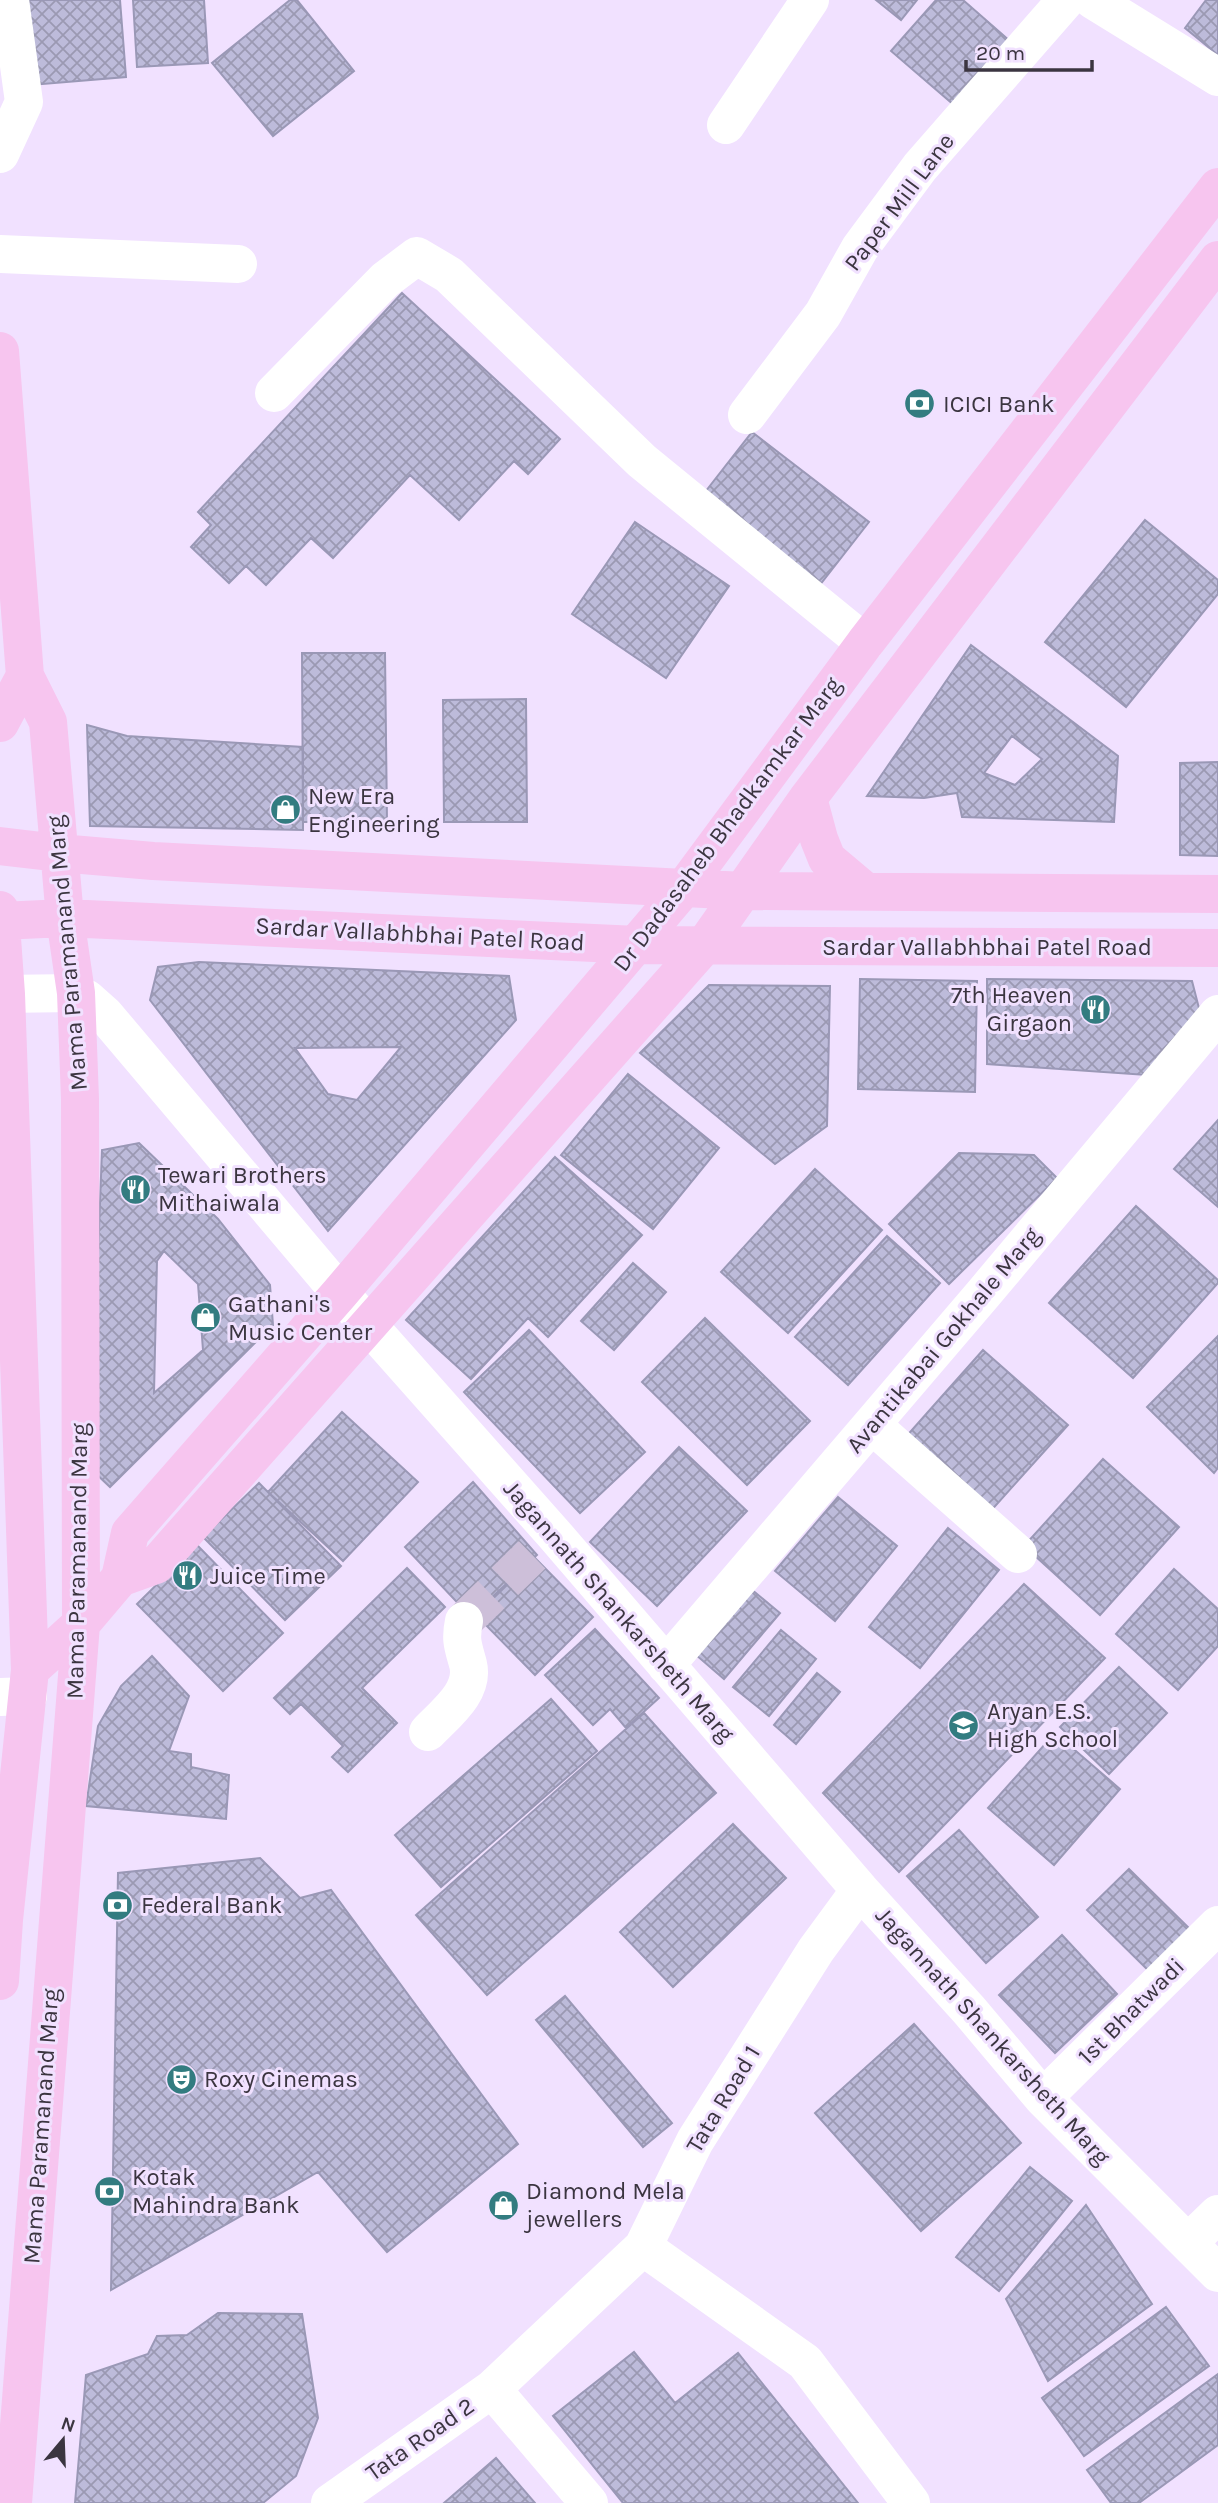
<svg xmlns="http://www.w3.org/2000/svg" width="1218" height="2503" viewBox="0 0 1218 2503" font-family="Karla,sans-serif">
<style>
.building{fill:url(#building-cross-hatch);stroke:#9a98b6;stroke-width:2;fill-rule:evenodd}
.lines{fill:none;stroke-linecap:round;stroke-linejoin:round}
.minor-tunnel{stroke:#cdbfd9;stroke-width:38;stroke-dasharray:38 19;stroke-linecap:butt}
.minor{stroke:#fff;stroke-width:38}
.major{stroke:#f7c5ef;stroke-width:38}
.labels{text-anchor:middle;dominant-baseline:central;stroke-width:6;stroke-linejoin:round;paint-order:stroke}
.street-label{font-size:24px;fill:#3b3540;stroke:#f1e1ff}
.poi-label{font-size:24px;fill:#3b3540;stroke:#f1e1ff;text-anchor:start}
</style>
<defs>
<pattern id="building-cross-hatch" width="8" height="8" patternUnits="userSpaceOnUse" patternTransform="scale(1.75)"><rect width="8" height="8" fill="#bdbbda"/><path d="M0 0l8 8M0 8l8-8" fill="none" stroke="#9b99b2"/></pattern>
</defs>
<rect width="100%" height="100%" fill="#f1e1ff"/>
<path class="building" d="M24,0H120L126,77L31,85Z
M133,0H204L208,63L137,67Z
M290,0H297L354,71L273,136L212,63Z
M876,0H917L901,20Z
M936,0H963L1010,41L954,105L891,51Z
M1206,0H1218V55L1185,28Z
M402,293L560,439L528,474L514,461L459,520L410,475L333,558L311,538L266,585L246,566L229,583L191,547L211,525L198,512Z
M752,432L869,522L819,586L702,496Z
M1145,520L1218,580V594L1126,707L1045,642Z
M635,522L729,586L666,678L572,614Z
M971,645L1118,756L1114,822L962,817L957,793L924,798L867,796ZM1012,736L1042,759L1015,785L984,773Z
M302,653H385L387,821L303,822Z
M526,699L527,822H444L443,700Z
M87,725L127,736L303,747V830L90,826Z
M1218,762V856L1180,855V763Z
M199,962L509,976L516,1020L328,1231L150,1000L158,967ZM401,1047L357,1100L328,1094L295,1048Z
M860,979L977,981L975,1092L858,1089Z
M987,979L1192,981L1202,1020L1147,1075L987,1064Z
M709,985L830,986L827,1126L775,1164L640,1053Z
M628,1074L719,1148L653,1229L561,1155Z
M1218,1120V1207L1174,1169Z
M139,1143L218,1219L270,1285L273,1325L110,1487L90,1468L102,1150ZM164,1251L198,1284L203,1350L154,1393L157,1261Z
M959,1153L1034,1155L1057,1178L949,1284L889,1224Z
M555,1157L642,1235L548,1337L528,1318L471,1379L406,1320Z
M815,1169L882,1230L788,1333L721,1272Z
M1136,1206L1218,1280V1283L1133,1378L1049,1303Z
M887,1236L940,1283L848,1385L795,1337Z
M633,1263L666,1292L614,1350L581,1321Z
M705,1318L810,1421L747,1485L642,1382Z
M529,1330L645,1452L580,1513L464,1392Z
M1218,1336V1468L1214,1473L1147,1407Z
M983,1350L1068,1425L988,1514L904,1439Z
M342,1412L418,1482L343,1561L268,1492Z
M679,1447L747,1511L657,1606L590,1542Z
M1103,1459L1179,1527L1100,1615L1024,1546Z
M473,1482L537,1555L471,1617L405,1547Z
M259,1483L341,1566L285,1620L203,1537Z
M838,1497L897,1546L835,1621L775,1571Z
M948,1528L999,1570L920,1668L869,1627Z
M197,1545L283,1633L223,1691L137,1604Z
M535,1558L593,1617L535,1675L476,1615Z
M407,1568L445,1607L362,1688L397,1723L348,1772L332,1757L343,1746L301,1704L290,1714L274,1698Z
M1174,1569L1218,1609V1646L1178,1690L1116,1634Z
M1024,1584L1105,1658L899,1872L823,1793Z
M751,1589L780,1613L724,1679L696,1655Z
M595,1629L659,1698L626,1728L610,1709L593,1725L545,1675Z
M781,1630L816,1659L769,1716L733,1687Z
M152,1656L189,1696L169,1751L191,1754V1767L229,1775L226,1819L86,1806L98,1726L121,1686Z
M1119,1667L1167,1713L1109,1774L1060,1727Z
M817,1673L840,1692L796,1744L774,1725Z
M551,1699L597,1751L441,1887L395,1835Z
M644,1713L716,1793L487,1995L416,1915Z
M1055,1733L1120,1789L1054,1865L988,1808Z
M733,1824L786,1878L673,1987L620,1932Z
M959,1830L1038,1917L986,1963L907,1876Z
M260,1858L300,1898L331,1890L518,2144L387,2252L318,2172L111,2290L118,1873Z
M1129,1869L1196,1935L1154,1976L1087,1910Z
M1062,1935L1117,1994L1055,2053L999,1995Z
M565,1996L672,2123L643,2147L536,2020Z
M914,2024L1021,2143L921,2231L815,2113Z
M1030,2167L1072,2201L999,2291L956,2257Z
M1086,2205L1152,2304L1048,2381L1006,2299Z
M1166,2307L1209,2366L1084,2456L1042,2398Z
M218,2313L302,2314L318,2418L296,2476L263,2503H75L86,2375L148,2354L157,2336L187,2335Z
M634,2352L675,2403L738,2353L858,2503H623L553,2416Z
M1218,2374V2445L1139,2503H1111L1087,2470Z
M496,2458L535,2503H444Z"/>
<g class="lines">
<path class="minor-tunnel" d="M464,1621L536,1551"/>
<path class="minor" d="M1093,0L1218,77
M726,125L810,0
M0,154L24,102L10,0
M0,254L238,264
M274,393L385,280L417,256L449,275L642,461L865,643
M747,415L823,314L860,248L920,167L1066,0
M0,994L76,993L87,999L105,1015L340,1293L553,1533L860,1890L969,2010L1043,2098L1218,2273
M872,1425L1018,1554
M666,1665L984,1293L1218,1014
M0,1697L28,1696
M428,1732C445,1714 475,1692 468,1664C463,1646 460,1640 464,1621
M1043,2098L1218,1925
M1188,2243L1218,2214
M643,2247L805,2362L911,2503
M492,2389L589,2503
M330,2503L492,2389L643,2247L695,2141L816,1950L860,1890"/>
<path class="major" d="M0,351L25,676L48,722L65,918L76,993L80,1099L81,1624L13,2503
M0,723L25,676
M808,798L819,839L827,859L865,891
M0,846L59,853L153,861L744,891L1218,894
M0,910L6,994L30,1670L4,1920L0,1981
M0,921L65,918L637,945L1218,948
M120,1578L156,1565L704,946L808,798L1218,260
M30,1670L81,1624L120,1578L130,1533L340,1293L684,888L865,643L1218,187"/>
</g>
<defs>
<symbol id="bank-disc" viewBox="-11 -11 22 22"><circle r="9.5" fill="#337c80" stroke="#f1e1ff"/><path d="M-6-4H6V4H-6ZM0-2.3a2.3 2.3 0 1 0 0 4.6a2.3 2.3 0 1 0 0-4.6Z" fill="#fff"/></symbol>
<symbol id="shop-disc" viewBox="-11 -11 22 22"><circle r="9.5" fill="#337c80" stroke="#f1e1ff"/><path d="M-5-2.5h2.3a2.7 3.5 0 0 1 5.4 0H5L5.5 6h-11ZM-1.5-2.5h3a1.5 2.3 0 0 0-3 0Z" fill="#fff"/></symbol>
<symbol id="restaurant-disc" viewBox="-11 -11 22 22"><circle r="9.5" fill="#337c80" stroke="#f1e1ff"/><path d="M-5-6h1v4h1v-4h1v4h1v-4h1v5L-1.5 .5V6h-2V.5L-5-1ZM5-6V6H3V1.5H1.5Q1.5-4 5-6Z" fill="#fff"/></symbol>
<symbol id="school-disc" viewBox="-11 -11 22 22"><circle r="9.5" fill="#337c80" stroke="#f1e1ff"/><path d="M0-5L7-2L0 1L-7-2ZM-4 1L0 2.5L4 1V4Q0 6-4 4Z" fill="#fff"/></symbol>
<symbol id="theatre-disc" viewBox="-11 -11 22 22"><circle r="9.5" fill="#337c80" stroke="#f1e1ff"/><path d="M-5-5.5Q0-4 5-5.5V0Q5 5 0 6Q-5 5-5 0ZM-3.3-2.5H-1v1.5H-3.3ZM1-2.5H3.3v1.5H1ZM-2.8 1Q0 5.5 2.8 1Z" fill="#fff"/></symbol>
</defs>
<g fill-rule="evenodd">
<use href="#bank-disc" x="902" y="386" width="35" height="35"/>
<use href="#shop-disc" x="268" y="792" width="35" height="35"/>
<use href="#restaurant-disc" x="1078" y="992" width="35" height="35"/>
<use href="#restaurant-disc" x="118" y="1172" width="35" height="35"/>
<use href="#shop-disc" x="188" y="1300" width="35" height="35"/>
<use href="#restaurant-disc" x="170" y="1558" width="35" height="35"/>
<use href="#school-disc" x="946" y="1708" width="35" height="35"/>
<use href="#bank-disc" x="100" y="1888" width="35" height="35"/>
<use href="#theatre-disc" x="164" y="2062" width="35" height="35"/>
<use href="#bank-disc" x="92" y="2174" width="35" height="35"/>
<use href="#shop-disc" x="486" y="2188" width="35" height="35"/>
</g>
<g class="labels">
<g class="street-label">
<text transform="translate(899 202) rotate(-53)">Paper Mill Lane</text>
<text transform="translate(727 824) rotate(-53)">Dr Dadasaheb Bhadkamkar Marg</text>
<text transform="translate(420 934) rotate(3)">Sardar Vallabhbhai Patel Road</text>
<text x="987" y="947">Sardar Vallabhbhai Patel Road</text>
<text transform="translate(67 953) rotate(-95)">Mama Paramanand Marg</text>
<text transform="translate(943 1340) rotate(-50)">Avantikabai Gokhale Marg</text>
<text transform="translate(77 1561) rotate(-89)">Mama Paramanand Marg</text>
<text transform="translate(619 1611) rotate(49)">Jagannath Shankarsheth Marg</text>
<text transform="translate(1131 2011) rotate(-45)">1st Bhatwadi</text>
<text transform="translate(993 2036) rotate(48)">Jagannath Shankarsheth Marg</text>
<text transform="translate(723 2099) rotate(-59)">Tata Road 1</text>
<text transform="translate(41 2126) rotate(-86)">Mama Paramanand Marg</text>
<text transform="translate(420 2439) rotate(-35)">Tata Road 2</text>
</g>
<g class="poi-label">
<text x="943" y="404">ICICI Bank</text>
<text x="308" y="796">New Era<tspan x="308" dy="28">Engineering</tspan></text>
<text x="1072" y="995" text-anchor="end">7th Heaven<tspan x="1072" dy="28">Girgaon</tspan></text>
<text x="158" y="1175">Tewari Brothers<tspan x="158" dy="28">Mithaiwala</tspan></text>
<text x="228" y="1304">Gathani's<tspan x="228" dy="28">Music Center</tspan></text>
<text x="210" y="1576">Juice Time</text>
<text x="987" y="1711">Aryan E.S.<tspan x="987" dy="28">High School</tspan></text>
<text x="141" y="1905">Federal Bank</text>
<text x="204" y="2079">Roxy Cinemas</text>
<text x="132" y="2177">Kotak<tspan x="132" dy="28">Mahindra Bank</tspan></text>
<text x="526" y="2191">Diamond Mela<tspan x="526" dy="28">jewellers</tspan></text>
</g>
</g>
<g transform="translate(63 2440) rotate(19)" stroke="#f1e1ff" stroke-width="5" paint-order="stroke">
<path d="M0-5L12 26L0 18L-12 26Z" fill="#3b3540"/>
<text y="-10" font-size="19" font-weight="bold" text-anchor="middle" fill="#3b3540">N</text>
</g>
<path d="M966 60v10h126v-10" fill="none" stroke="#3b3540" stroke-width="3.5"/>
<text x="976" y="60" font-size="21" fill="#3b3540" stroke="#f1e1ff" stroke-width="5" paint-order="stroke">20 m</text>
</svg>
